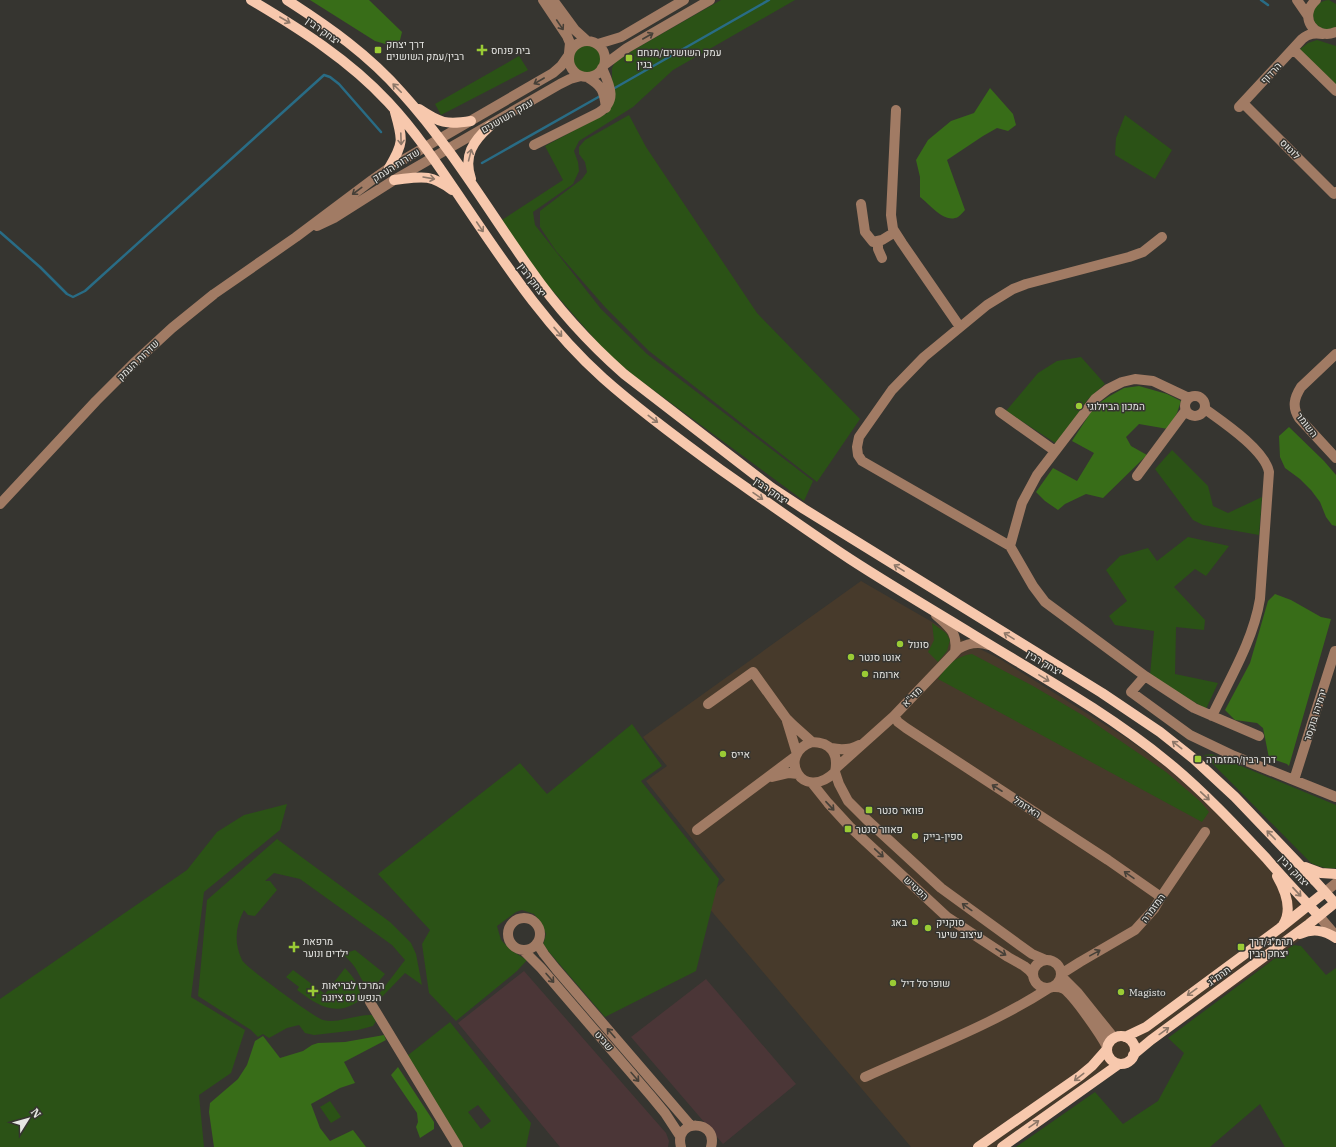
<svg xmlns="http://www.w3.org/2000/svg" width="1336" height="1147" viewBox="0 0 1336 1147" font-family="'IBM Plex Serif',Heebo,serif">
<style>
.commercial{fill:#4b3637}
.industrial{fill:#473a2b}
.green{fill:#2b5216;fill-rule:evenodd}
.forest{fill:#386d18}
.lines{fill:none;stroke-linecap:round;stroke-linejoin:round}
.stream{stroke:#296c85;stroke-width:2.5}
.minor{stroke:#a17b64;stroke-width:10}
.major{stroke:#f7c8ad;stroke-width:10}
.oneway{stroke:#8d7768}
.oneway2{stroke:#464038}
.poi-dot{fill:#9acb35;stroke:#363530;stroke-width:1.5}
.labels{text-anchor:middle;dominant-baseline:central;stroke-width:3;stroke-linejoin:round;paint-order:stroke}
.street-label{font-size:10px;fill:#e6e6e3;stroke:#363530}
.poi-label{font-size:10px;fill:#e6e6e3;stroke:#363530;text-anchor:start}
</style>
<rect width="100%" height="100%" fill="#363530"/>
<path class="commercial" d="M524,971L666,1133L669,1141L668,1147H560L458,1023Z
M706,979L796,1084L723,1144L631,1037Z"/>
<path class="industrial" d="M861,581L972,645L1000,659L1128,739L1166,767L1199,795L1241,836L1318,926L1293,945L1009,1147H911L703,901L725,880L646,781L667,766L643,737Z"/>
<path class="green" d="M721,0H795L673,70L633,107L579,141L574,151L578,162L579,171L573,184L533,212L535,225L601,309L647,354L813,481L804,501L633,375L606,352L538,274L502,220L563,180L545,146L607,113L613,103L612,76V68L616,60Z
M1329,0L1336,4V27C1310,38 1304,2 1329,0Z
M1317,40L1336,46V85L1299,50L1308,43Z
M573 59a14 14 0 1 1 28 0a14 14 0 1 1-28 0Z
M519,56L528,70L441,115L435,104Z
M629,115L646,147L757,313L860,419L817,482L649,351L605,307L556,251L540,227V211L582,179L587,172L585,162L579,154V147L585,140Z
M1125,115L1172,150L1155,179L1115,155L1116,138Z
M1081,357L1105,384L1088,399L1057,444L1006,411L1038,373L1057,361Z
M1172,450L1208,486L1213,506L1228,513L1262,497L1259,535L1203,525L1193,520L1155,469Z
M1188,537L1229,546L1206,576L1195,569L1174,587L1205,620L1204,630L1176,627L1175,674L1218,683L1206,709L1150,676L1154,631L1115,625L1109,616L1127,601L1106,570L1120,556L1148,548L1157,561Z
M932,623L946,633L950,640L947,651L938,662L928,652L934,640Z
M972,654L1033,686L1084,716L1166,772L1201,802L1209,812L1202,822L938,679C948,665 954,657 972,654Z
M632,724L662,766L641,781L719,879L696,971L605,1017L543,945L546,934L540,922L534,914L522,910L516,912L497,926L501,940L512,951L527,960L517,971L456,1021L429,993L422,944L430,930L378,874L520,763L547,794Z
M1212,754L1336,805V868C1326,869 1320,867 1311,863L1204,755Z
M287,804L280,830L204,892L191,997L245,1030L231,1073L199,1095L204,1147H0V999L187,870L217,832L244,815Z
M277,839L390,922L411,943L416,954L422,985L405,973L378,1001L376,998L405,960L392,945L300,879L274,873L265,881H270L277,890L255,916L248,915L244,910C235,927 234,943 242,960C244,966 315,1018 323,1020C339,1024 356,1014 372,1015L376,1021L373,1026L358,1030L314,1035L305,1033L299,1025L287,1028L269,1038L263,1034L258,1037L251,1030L198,996L207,900Z
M1293,945L1301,946L1326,975L1336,968V1147H1285L1260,1104L1210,1147H1016L1095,1092L1123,1124L1158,1101L1184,1053L1168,1038Z
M355,950L385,974L374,987C363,988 360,974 354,966C351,962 347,958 343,954Z
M345,968C353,977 362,987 360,1000C336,1018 317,1005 297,990L299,987L286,977L293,970L325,994Z
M450,1022L531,1123L526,1147H463L407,1056ZM478,1105L491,1121L481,1129L468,1112Z
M330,1101L341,1117L331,1123L320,1107Z"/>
<path class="forest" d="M310,0H369L402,32L400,40L392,46L375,41Z
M990,88L1013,114L1016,125L1008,131L997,128L983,136L947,160L965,210C963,212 961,215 958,217C944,224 930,204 920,197V177L916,160L928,140L951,121L974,113Z
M1139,386L1167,394L1181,401L1177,413L1168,429L1139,424L1126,437L1131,446L1147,455L1103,498L1086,494L1065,504L1058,510L1045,501L1036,492L1053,468L1077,481L1094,453L1072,441L1095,406L1108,397L1124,388Z
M1289,427L1324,461L1336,475V526L1332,525L1326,517L1320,502L1311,490L1300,479L1285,468L1280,457L1279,436Z
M1275,594L1291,600L1321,617L1331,619L1289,766L1287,764L1269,758L1263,728L1257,723L1235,720L1225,710L1250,663L1268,601Z
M384,1035L386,1040L344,1062L355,1083L340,1088L311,1104L320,1128L330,1141L353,1130L366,1147H214L209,1112L210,1103L238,1079L247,1065L255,1041L263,1036L280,1058L303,1051L312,1045L318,1043L345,1042Z
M398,1067L434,1122V1129L420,1138L416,1127L418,1122L417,1113L391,1075Z"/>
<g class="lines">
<path class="stream" d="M1261,0L1268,5
M613,89L769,0
M482,163L602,95
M0,232L40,267L67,294L73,297L85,291L324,75L330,77L339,84L381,132"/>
<path class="minor" d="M543,0L567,36L570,43L569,53
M553,0L575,30L586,40
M1297,0L1308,16
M1316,0C1298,16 1314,41 1336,32
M569 59a18 18 0 1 1 36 0a18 18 0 1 1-36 0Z
M598,44L621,37L684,0
M1293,49L1336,91
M604,65L627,48L710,0
M587,77C602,86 604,90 606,108
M1243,103L1334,194L1336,192
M1239,107L1302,39C1309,33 1315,33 1323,34
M896,110L891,215L893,229L902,243L960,327
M534,145L598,113C618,101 610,86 602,68
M861,204L865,232L873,242L882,240L895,232
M317,226L334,218L394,180L560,84L570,79L581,76
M1162,237L1143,252L1129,257L1026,284L1013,289L987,305L924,357L892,390L859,437L857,447L858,455L862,461L869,465L1010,546L1033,586L1045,602L1145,676L1131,692L1190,735L1234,756L1336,797
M878,241V249L882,258
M1336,354L1301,387C1294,398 1292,407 1299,418L1336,458
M1185 406a10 10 0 1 1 20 0a10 10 0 1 1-20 0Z
M1205,409C1223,422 1265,450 1269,472L1260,599C1253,641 1230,678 1212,716
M1000,412L1055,451
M1137,476L1186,410
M0,504L96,401L134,363L172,328L214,294L296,237L372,180L389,168L553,73L561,66L568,56
M1010,546L1022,503L1037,475L1095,399L1108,389L1122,382L1135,379L1153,381L1189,398
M936,615C949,627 958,632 955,652
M1145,676L1194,708L1259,736
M708,704L753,672L786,718L793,725L812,742
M894,716L898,722L906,728L1108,860L1161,897
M787,721L797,754
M812,742C831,742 839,754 835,772C802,804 776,754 812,742Z
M831,748C841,750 850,750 859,745
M836,768L894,716L958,649C968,643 978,641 989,645
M835,772L839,784L848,801L866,819L941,888L1018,944L1032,954L1046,960
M772,777L789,773L798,774
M1294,780L1335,651L1336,652
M812,783L828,803L850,827L947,917L1008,957L1024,966L1029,970L1033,975
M697,830L796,756
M1325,892L1336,883
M1319,916L1336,936
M508 934a16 16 0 1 1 32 0a16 16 0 1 1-32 0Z
M537,943L544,954L556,969L691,1126
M523,950L541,968L651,1096L665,1113L680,1136
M1033 974a14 14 0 1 1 28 0a14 14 0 1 1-28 0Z
M1061,974L1080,962L1135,930L1154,909L1161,897L1205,832
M1061,976L1077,992L1114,1038
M1055,987C1058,987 1061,987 1064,989C1074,996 1101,1035 1107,1047
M370,1002L458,1147
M865,1077C927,1049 992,1025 1049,988
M681,1147C673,1118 719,1119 711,1147"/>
<path class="major" d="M251,0C300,29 349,60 388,102C416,132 438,165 461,199C504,262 545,326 603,378C640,411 681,441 721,470C764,500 806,530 850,559C890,585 931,609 972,634C1039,675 1108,713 1169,763C1204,792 1235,825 1266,858C1283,878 1301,897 1319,916
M287,0C329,27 369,55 402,93C451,147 488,210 530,269C557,308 589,343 624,374L772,488L804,509L1102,693L1160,732L1194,759L1235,797L1316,882L1335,903L1309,924L1151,1040L1133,1055
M419,109C440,123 446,125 471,121
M389,168C404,143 403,140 395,112
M471,179C463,156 473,141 490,126
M394,180C421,177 429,173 452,190
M1305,867L1321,873L1336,874
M1277,876C1285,890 1293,910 1283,925
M1300,934C1313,928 1324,930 1336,938
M1107 1050a14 14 0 1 1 28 0a14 14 0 1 1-28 0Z
M1125,1037L1146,1027L1280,928L1325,892
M978,1147L1080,1076L1092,1066L1107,1049
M1002,1147L1119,1064"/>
</g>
<defs><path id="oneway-shaft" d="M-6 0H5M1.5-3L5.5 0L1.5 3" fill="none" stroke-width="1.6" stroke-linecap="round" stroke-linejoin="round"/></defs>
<g class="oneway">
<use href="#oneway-shaft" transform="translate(285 20) rotate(30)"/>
<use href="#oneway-shaft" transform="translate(397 88) rotate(-135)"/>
<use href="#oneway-shaft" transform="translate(401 139) rotate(88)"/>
<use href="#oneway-shaft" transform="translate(470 155) rotate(-76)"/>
<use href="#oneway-shaft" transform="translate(429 178) rotate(10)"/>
<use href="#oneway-shaft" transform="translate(480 227) rotate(56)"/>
<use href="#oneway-shaft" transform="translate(558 332) rotate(49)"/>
<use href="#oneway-shaft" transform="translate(653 419) rotate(37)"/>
<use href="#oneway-shaft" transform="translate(758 496) rotate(35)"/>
<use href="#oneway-shaft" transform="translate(899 568) rotate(-148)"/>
<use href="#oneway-shaft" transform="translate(1009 636) rotate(-148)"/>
<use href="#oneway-shaft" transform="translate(1044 678) rotate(31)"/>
<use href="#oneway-shaft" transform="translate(1177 745) rotate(-142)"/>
<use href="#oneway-shaft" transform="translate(1205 796) rotate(43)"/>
<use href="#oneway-shaft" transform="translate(1271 835) rotate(-134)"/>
<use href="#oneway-shaft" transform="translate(1297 892) rotate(47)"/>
<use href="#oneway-shaft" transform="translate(1192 992) rotate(144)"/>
<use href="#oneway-shaft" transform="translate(1164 1031) rotate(-36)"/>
<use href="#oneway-shaft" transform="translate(1079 1077) rotate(142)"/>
<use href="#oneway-shaft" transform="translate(1034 1124) rotate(-35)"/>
</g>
<g class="oneway2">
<use href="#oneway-shaft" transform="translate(560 25) rotate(56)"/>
<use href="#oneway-shaft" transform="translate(648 36) rotate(-30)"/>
<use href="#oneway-shaft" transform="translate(539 81) rotate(150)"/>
<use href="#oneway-shaft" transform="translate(357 191) rotate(143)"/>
<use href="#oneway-shaft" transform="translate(997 788) rotate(-147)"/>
<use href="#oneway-shaft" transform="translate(830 806) rotate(47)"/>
<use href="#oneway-shaft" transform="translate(879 853) rotate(43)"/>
<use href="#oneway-shaft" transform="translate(1129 875) rotate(-145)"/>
<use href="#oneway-shaft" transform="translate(967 907) rotate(-144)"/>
<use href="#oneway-shaft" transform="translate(1001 952) rotate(33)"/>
<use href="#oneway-shaft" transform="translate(1095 953) rotate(-29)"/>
<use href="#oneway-shaft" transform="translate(550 978) rotate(49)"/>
<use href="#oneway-shaft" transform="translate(611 1033) rotate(-131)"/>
<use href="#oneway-shaft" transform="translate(635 1077) rotate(49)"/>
</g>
<g class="poi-dot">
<rect x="374" y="46" width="8" height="8" rx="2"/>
<path d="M480 44h4v4h4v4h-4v4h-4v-4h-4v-4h4z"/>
<rect x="625" y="54" width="8" height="8" rx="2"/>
<circle cx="1079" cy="406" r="4"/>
<circle cx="900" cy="644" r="4"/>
<circle cx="851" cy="657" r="4"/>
<circle cx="865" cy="674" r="4"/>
<circle cx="723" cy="754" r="4"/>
<rect x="1194" y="755" width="8" height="8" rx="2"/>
<rect x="865" y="806" width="8" height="8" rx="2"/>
<rect x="844" y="825" width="8" height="8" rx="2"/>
<circle cx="915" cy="836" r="4"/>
<circle cx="915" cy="922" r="4"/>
<circle cx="928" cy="928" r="4"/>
<path d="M292 941h4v4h4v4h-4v4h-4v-4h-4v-4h4z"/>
<rect x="1237" y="943" width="8" height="8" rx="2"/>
<circle cx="893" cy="983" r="4"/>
<path d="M311 985h4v4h4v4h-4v4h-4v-4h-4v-4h4z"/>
<circle cx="1121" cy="992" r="4"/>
</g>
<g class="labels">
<g class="street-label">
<text transform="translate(323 31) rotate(36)">יצחק רבין</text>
<text transform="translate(1271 73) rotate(-47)">הרדוף</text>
<text transform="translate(507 116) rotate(-30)">עמק השושנים</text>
<text transform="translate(1290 149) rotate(45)">לוטוס</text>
<text transform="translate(396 165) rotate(-32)">שדרות העמק</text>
<text transform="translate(532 280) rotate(53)">יצחק רבין</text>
<text transform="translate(138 360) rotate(-44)">שדרות העמק</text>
<text transform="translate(1307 425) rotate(52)">השומר</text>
<text transform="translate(771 491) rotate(35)">יצחק רבין</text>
<text transform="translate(1044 663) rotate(31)">יצחק רבין</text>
<text transform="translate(912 697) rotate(-46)">מזי"א</text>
<text transform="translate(1315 715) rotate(-72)">ירמיהו בוקסר</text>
<text transform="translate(1027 807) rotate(33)">האיזמל</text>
<text transform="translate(1294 871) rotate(47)">יצחק רבין</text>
<text transform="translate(916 888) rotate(43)">הפטיש</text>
<text transform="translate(1153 908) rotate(-53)">המזמרה</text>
<text transform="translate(1219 976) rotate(-36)">תרמ"ג</text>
<text transform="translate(604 1041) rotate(49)">שביט</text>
</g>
<g class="poi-label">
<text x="386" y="44">דרך יצחק<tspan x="386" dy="12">רבין/עמק השושנים</tspan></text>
<text x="491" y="50">בית פנחס</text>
<text x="637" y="52">עמק השושנים/מנחם<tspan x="637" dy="12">בגין</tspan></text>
<text x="1087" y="406">המכון הביולוגי</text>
<text x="908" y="644">סונול</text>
<text x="859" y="657">אוטו סנטר</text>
<text x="873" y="674">ארומה</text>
<text x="731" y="754">אייס</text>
<text x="1206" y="759">דרך רבין/המזמרה</text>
<text x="877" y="810">פוואר סנטר</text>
<text x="856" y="829">פאוור סנטר</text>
<text x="923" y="836">ספין-בייק</text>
<text x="907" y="922" text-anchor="end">באג</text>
<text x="936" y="922">סוקניק<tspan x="936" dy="12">עיצוב שיער</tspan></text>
<text x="303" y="941">מרפאת<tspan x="303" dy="12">ילדים ונוער</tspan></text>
<text x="1249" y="941">תרמ״ג/דרך<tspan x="1249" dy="12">יצחק רבין</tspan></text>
<text x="901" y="983">שופרסל דיל</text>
<text x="322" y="985">המרכז לבריאות<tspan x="322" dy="12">הנפש נס ציונה</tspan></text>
<text x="1129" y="992">Magisto</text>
</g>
</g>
<g transform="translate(28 1119) rotate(53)" stroke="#363530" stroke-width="3" paint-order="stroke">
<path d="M0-3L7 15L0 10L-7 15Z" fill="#e6e6e3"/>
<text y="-6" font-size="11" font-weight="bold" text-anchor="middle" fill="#e6e6e3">N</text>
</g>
</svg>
